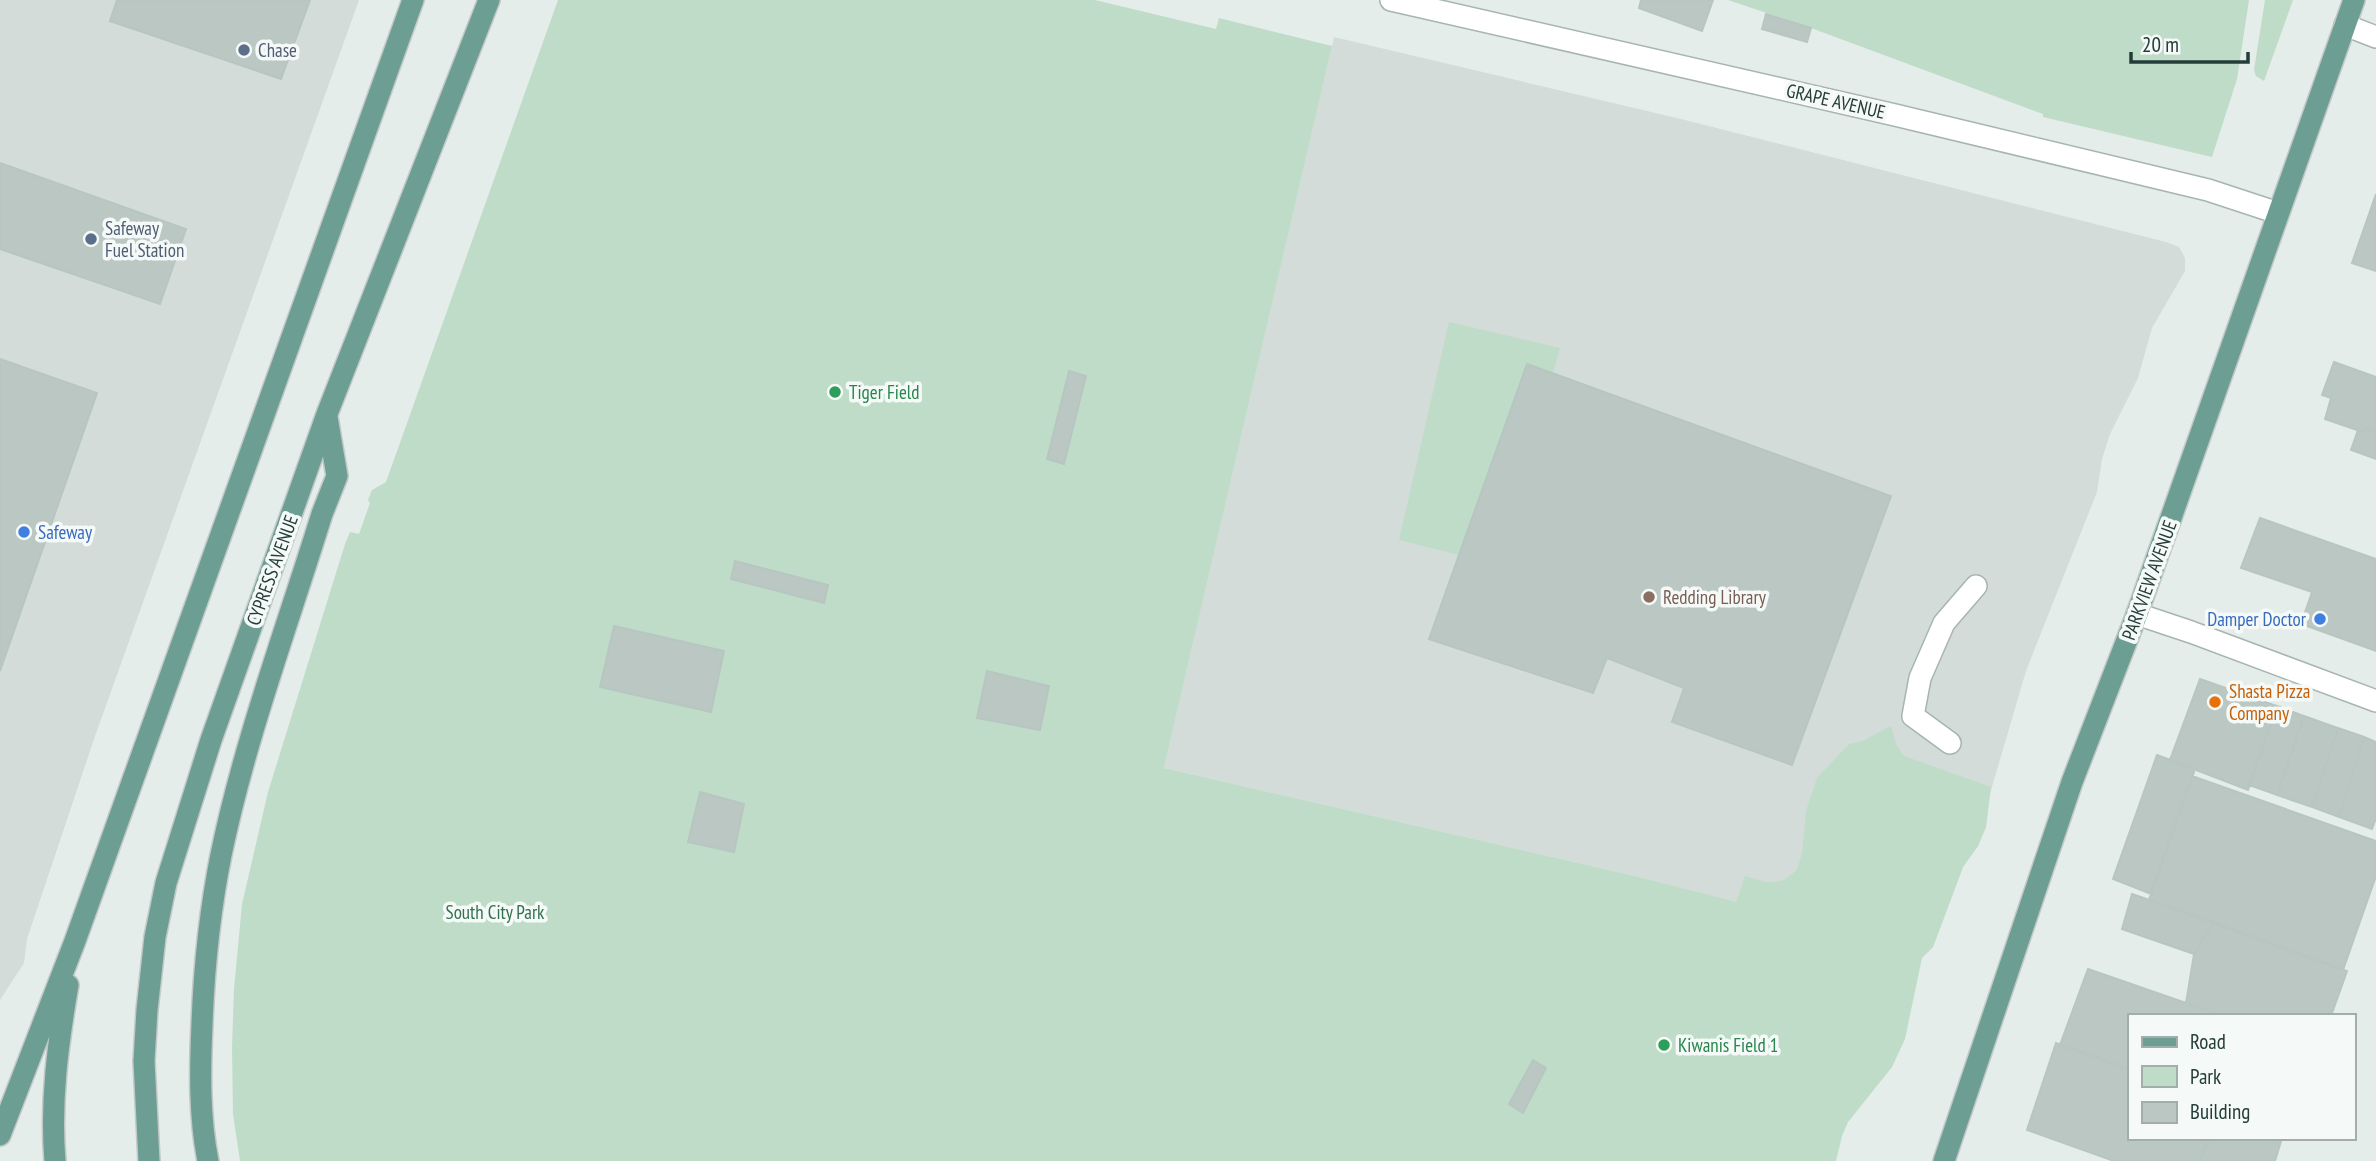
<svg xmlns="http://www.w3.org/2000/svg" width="2376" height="1161" viewBox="0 0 2376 1161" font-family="'PT Sans Narrow',sans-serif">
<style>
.built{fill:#d3dcd9}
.green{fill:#bfdcc9;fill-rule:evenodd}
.building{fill:#bac7c3;stroke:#b7c6c1;stroke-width:2}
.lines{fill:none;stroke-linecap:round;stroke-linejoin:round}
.minor-casing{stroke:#a7b5b0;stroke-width:24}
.major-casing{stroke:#c2c9c7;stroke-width:24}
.minor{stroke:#fff;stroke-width:21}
.major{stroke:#6d9e94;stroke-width:21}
.service-dot{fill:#5c6f8a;stroke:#f5f9f7;stroke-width:2.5}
.leisure-dot{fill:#2e9e5b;stroke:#f5f9f7;stroke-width:2.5}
.shop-dot{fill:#3f7fe0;stroke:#f5f9f7;stroke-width:2.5}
.education-dot{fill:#8d6e63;stroke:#f5f9f7;stroke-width:2.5}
.food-dot{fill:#e8710a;stroke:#f5f9f7;stroke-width:2.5}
.labels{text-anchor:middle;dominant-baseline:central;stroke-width:7;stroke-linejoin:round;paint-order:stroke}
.service-label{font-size:19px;fill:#4e5e75;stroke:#f5f9f7;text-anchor:start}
.street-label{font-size:19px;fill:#253d38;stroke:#f5f9f7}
.leisure-label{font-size:19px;fill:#27864d;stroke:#f5f9f7;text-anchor:start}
.shop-label{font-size:19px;fill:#366cbe;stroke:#f5f9f7;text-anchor:start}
.education-label{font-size:19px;fill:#785e54;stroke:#f5f9f7;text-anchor:start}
.food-label{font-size:19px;fill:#c56008;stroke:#f5f9f7;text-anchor:start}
.park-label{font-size:19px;fill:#32714e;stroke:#f5f9f7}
</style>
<rect width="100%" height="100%" fill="#e4ede9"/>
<path class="built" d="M0,0H359L94,739L27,939L24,963L0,1000Z
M1334,37L1681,119L2166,242L2179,247L2185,258V271L2152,328L2138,378L2110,434L2102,459L2097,492L2026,671L1989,797L1986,827L1978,846L1963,867L1933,947L1927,953L1639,877L1164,768Z"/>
<path class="green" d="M558,0H1095L1216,29L1219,18L1332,46L1164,768L1639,877L1736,902L1745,876L1766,882H1775L1784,880L1797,870L1802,853L1806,811L1817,778L1849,744L1863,741L1891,726L1896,744L1904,756L1991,787L1986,827L1978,846L1963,867L1933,947L1922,958L1905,1039L1892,1067L1848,1122L1842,1136L1836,1161H240L233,1114L232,1048L234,989L242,904L268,792L345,544L350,532L359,534L370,503L368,500L372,490L386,482ZM614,626L723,651L710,712L600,687Z
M1728,0H2249L2237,79L2212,157L2043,117V114L1811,28Z
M2265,0H2293L2264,81L2256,76L2254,70Z
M1449,322L1560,348L1553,372L1606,392L1510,665L1429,639L1459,555L1399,540Z"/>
<path class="building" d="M117,0H310L281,79L110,21Z
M1641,0H1713L1702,31L1639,8Z
M1766,14L1811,28L1807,42L1762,29Z
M0,163L186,229L160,304L0,249Z
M2376,194V271L2352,263Z
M0,359L97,393L0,671Z
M2334,362L2376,377V433L2365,429L2363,432L2325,419L2331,398L2322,395Z
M1527,364L1891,496L1792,765L1672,722L1684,688L1607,658L1593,693L1429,639Z
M1069,371L1086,376L1064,464L1047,459Z
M2365,429L2376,433V459L2351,450L2358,430L2363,432Z
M2260,518L2376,559V651L2301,624L2312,592L2241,568Z
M735,561L828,585L824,603L731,579Z
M614,626L724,651L711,712L600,687Z
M987,671L1049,686L1040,730L977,718Z
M2200,679L2277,706L2248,790L2170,760Z
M2277,706L2304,716L2277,795L2249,785Z
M2304,716L2338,728L2312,807L2277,795Z
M2338,728L2364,737L2339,817L2312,807Z
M2364,737L2376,742V818L2372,829L2339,817Z
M2157,755L2195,769L2151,894L2113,879Z
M2192,776L2376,841V876L2343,970L2149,900Z
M700,792L744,804L734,852L688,842Z
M2132,894L2213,922L2194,954L2122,929Z
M2213,922L2347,971L2331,1016H2223L2186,1003L2194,954Z
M2088,969L2186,1003L2223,1016H2129V1069L2060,1045Z
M2056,1043L2129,1069V1138H2209L2200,1161H2114L2027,1130Z
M1533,1060L1546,1068L1523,1113L1509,1104Z
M2209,1138H2282L2275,1161H2200Z"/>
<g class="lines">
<defs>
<path id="minor" d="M1391,0L1895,115L2208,190L2278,213
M2345,25L2376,37
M2137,614L2191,632L2376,701
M1950,743L1913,716L1920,678L1944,623L1976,586"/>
<path id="major" d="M0,1135L75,941L413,0
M55,1161C50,1102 58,1043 68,985
M149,1161L144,1061L147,1010L155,937L166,883L211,740L327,414L489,0
M208,1161C199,1116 200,1069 202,1024C204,968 210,910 221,855C245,739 287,627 322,514L337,476L327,417
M1944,1161L2072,782L2137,614L2354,0"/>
</defs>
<use href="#minor" class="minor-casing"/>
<use href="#major" class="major-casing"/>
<use href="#minor" class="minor"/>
<use href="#major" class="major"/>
</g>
<g class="service-dot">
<circle cx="244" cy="50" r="7"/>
<circle cx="91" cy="239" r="7"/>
</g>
<g class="leisure-dot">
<circle cx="835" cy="392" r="7"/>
<circle cx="1664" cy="1045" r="7"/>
</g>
<g class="shop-dot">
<circle cx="24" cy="532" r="7"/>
<circle cx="2320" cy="619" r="7"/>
</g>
<circle class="education-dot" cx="1649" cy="597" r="7"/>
<circle class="food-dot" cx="2215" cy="702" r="7"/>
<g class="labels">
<g class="service-label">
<text x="258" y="50">Chase</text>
<text x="105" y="228">Safeway<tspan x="105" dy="22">Fuel Station</tspan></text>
</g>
<g class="street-label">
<text transform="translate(1836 101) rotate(13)">GRAPE AVENUE</text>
<text transform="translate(272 570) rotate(-70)">CYPRESS AVENUE</text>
<text transform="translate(2149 580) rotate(-70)">PARKVIEW AVENUE</text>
</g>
<g class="leisure-label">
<text x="849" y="392">Tiger Field</text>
<text x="1678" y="1045">Kiwanis Field 1</text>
</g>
<g class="shop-label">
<text x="38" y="532">Safeway</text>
<text x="2306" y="619" text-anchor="end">Damper Doctor</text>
</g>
<g class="education-label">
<text x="1663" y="597">Redding Library</text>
</g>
<g class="food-label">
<text x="2229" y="691">Shasta Pizza<tspan x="2229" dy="22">Company</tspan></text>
</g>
<g class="park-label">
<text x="495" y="912">South City Park</text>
</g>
</g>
<rect x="2128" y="1014" width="228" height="126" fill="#f5f9f7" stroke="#a2aeab" stroke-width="2"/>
<rect x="2142" y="1037" width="35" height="10" fill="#6d9e94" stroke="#a2aeab" stroke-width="2"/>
<text x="2190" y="1049" font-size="21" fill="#253d38">Road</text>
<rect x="2142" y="1066" width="35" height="21" fill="#bfdcc9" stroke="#a2aeab" stroke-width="2"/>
<text x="2190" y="1084" font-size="21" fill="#253d38">Park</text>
<rect x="2142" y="1102" width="35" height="21" fill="#bac7c3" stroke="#a2aeab" stroke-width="2"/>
<text x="2190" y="1119" font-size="21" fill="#253d38">Building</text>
<path d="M2131 52v10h117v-10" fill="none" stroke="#253d38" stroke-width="3.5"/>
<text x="2142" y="52" font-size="21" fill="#253d38" stroke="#f5f9f7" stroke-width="5" paint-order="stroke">20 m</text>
</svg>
